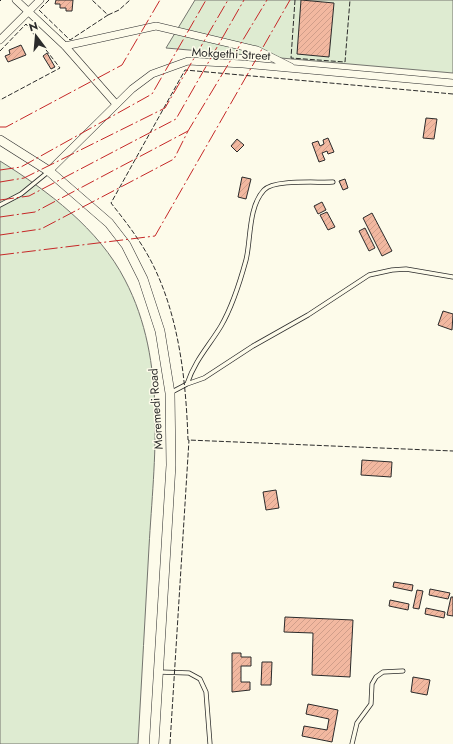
<svg xmlns="http://www.w3.org/2000/svg" width="453" height="744" viewBox="0 0 453 744" font-family="Jost,sans-serif">
<style>
.green{fill:#deebd1;stroke:#74746e}
.building{fill:url(#building-hatch);stroke:#2b2b2b}
.lines{fill:none;stroke-linecap:round;stroke-linejoin:round}
.service-casing{stroke:#2b2b2b;stroke-width:5}
.minor-casing{stroke:#2b2b2b;stroke-width:8}
.tertiary-casing{stroke:#2b2b2b;stroke-width:10}
.service{stroke:#fdfbea;stroke-width:3.5}
.minor{stroke:#fdfbea;stroke-width:7}
.tertiary{stroke:#fdfbea;stroke-width:9}
.fence{stroke:#2b2b2b;stroke-width:1;stroke-dasharray:5 2;stroke-linecap:butt}
.power{stroke:#c62828;stroke-width:1;stroke-dasharray:14 3 2 3;stroke-linecap:butt}
.labels{text-anchor:middle;dominant-baseline:central;stroke-width:3;stroke-linejoin:round;paint-order:stroke}
.street-label{font-size:12px;fill:#2b2b2b;stroke:#fdfbea}
</style>
<defs>
<pattern id="building-hatch" width="6" height="6" patternUnits="userSpaceOnUse"><rect width="6" height="6" fill="#f2b8a0"/><path d="M-1 1l2-2M0 6l6-6M5 7l2-2" fill="none" stroke="#d09e8a"/></pattern>
</defs>
<rect width="100%" height="100%" fill="#fdfbea"/>
<path class="green" d="M195,0H453V73L166,48Z
M0,161C48,191 99,229 125,280C168,362 154,459 149,547C145,613 142,678 138,744H0Z"/>
<path class="building" d="M56,0H73L72,11H66V8H60V4H55Z
M301,0L334,3L329,57L297,54Z
M21,45L26,55L8,62L5,56L10,54L9,50Z
M47,53L55,67L51,69L43,56Z
M426,118L437,119L434,139L423,138Z
M328,138L334,152L328,154L327,151L322,153L325,160L319,162L312,143L318,141L320,146L324,144L323,140Z
M237,139L244,145L237,152L231,146Z
M242,177L251,179L246,199L238,197Z
M345,179L348,188L343,190L339,181Z
M322,202L326,210L318,214L314,206Z
M327,212L335,227L328,230L320,215Z
M372,213L392,251L382,256L363,218Z
M365,228L375,248L369,251L359,231Z
M443,311L453,314L452,330L438,325Z
M362,460L392,462L391,477L361,475Z
M276,490L279,508L266,510L263,492Z
M394,582L413,585L412,591L393,587Z
M430,589L450,593L448,599L429,595Z
M417,590L423,591L419,609L413,608Z
M451,597H453V616L447,615Z
M390,600L409,604L408,610L389,606Z
M426,608L445,612L444,618L425,614Z
M285,617L353,620L350,677L312,675L313,633L284,632Z
M232,653H241V657H251V666H241V682H250V690L232,692Z
M262,662H272L271,685H261Z
M413,677L430,680L427,695L411,692Z
M308,704L338,710L332,742L302,736L304,726L327,730L329,719L306,714Z"/>
<g class="lines">
<defs>
<path id="service" d="M0,205L21,194L48,172
M187,384C195,360 209,346 221,326C232,307 240,282 246,260C251,240 248,207 264,190C274,179 318,183 333,182
M170,393L187,384L204,378L253,346L308,315L369,275L392,270L406,269L453,277
M160,672L189,673L200,679L206,692L210,744
M352,744L357,723L371,704L372,684L376,677L383,672L403,671"/>
<path id="minor" d="M16,0L65,46L116,104
M0,40L40,0
M65,46L156,26L257,50L291,67
M49,171L132,89L152,74L188,61L243,64L453,83"/>
<path id="tertiary" d="M0,140L49,171L109,223L126,245L143,279L160,331L170,393L171,465L154,744"/>
</defs>
<use href="#service" class="service-casing"/>
<use href="#minor" class="minor-casing"/>
<use href="#tertiary" class="tertiary-casing"/>
<use href="#service" class="service"/>
<use href="#minor" class="minor"/>
<use href="#tertiary" class="tertiary"/>
<path class="fence" d="M49,0L39,10L70,40L108,15L92,0
M295,0L291,58L345,62L350,0
M0,1L1,0
M108,15L119,10L130,0
M0,51L26,24L60,68L0,100
M453,94L185,70L111,203C126,222 140,240 151,261C179,315 186,380 188,440L453,451
M170,744L189,440"/>
<path class="power" d="M0,127H6L122,65L160,0
M0,170L21,167L152,94L206,0
M0,182L24,178L165,108L228,0
M0,200L29,196L176,119L244,0
M0,217L35,212L188,131
M0,235L41,229L174,159L188,131L267,0
M0,255L155,236L290,0"/>
</g>
<g class="labels">
<g class="street-label">
<text transform="translate(231 54) rotate(3)">Mokgethi Street</text>
<text transform="translate(156 409) rotate(-94)">Moremedi Road</text>
</g>
</g>
<g transform="translate(36 36) rotate(344)" stroke="#fdfbea" stroke-width="3" paint-order="stroke">
<path d="M0-3L7 15L0 10L-7 15Z" fill="#2b2b2b"/>
<text y="-6" font-size="11" font-weight="bold" text-anchor="middle" fill="#2b2b2b">N</text>
</g>
</svg>
